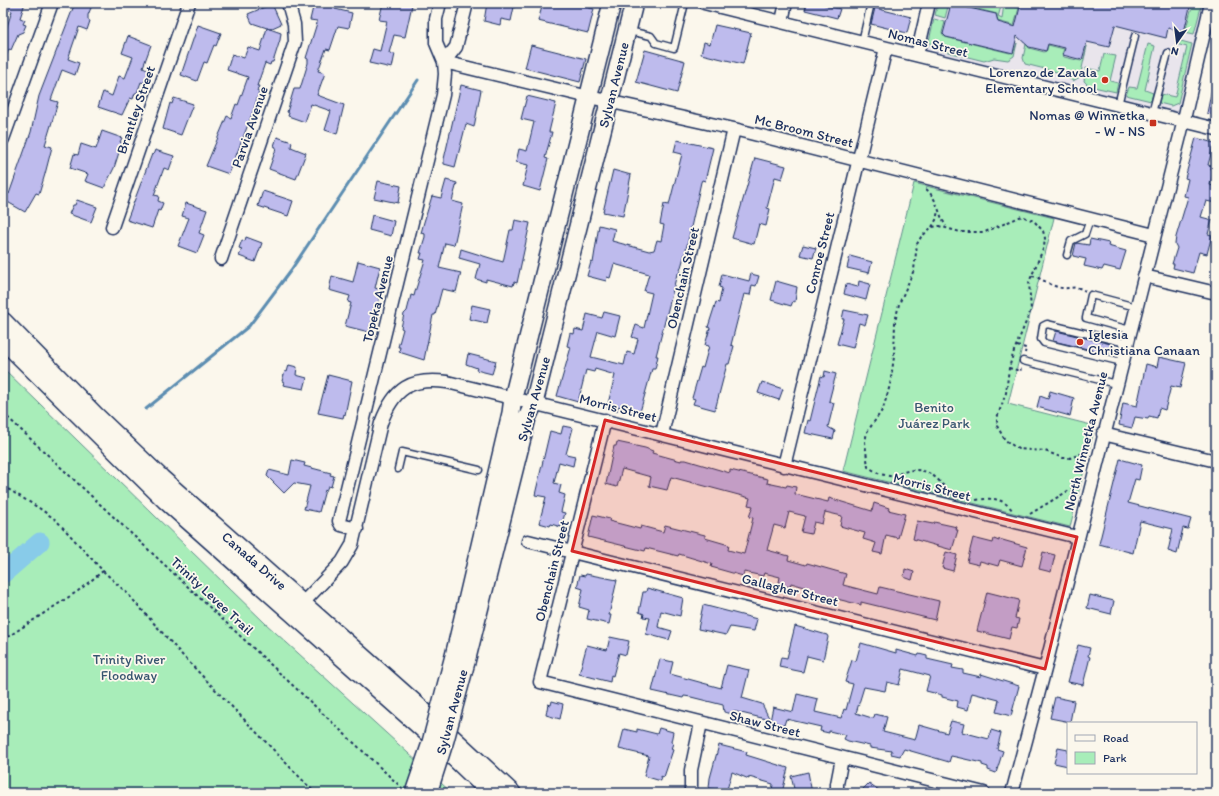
<svg xmlns="http://www.w3.org/2000/svg" width="1219" height="796" viewBox="0 0 1219 796" font-family="Itim,sans-serif">
<style>
.built{fill:#e9e5ec}
.green{fill:#a8edb9;stroke:#628e8c}
.lines{fill:none;stroke-linecap:round;stroke-linejoin:round}
.stream{stroke:#5c8db1;stroke-width:3}
.river{stroke:#88cbe9;stroke-width:19}
.building{fill:#bebbed;stroke:#1b2f5e}
.lane-casing{stroke:#1b2f5e;stroke-width:9}
.street-casing{stroke:#1b2f5e;stroke-width:15}
.secondary-casing{stroke:#1b2f5e;stroke-width:20}
.path{stroke:#1b2f5e;stroke-width:2;stroke-dasharray:3 3;stroke-linecap:butt}
.lane{stroke:#fbf7ec;stroke-width:6}
.street{stroke:#fbf7ec;stroke-width:12}
.secondary{stroke:#fbf7ec;stroke-width:17}
.secondary-bridge-casing{stroke:#1b2f5e;stroke-width:20;stroke-linecap:butt}
.secondary-bridge{stroke:#fbf7ec;stroke-width:17}
.marked{fill:#d62828;fill-opacity:0.2;stroke:#d62828;stroke-width:3;stroke-linejoin:round}
.poi-dot{fill:#c8321e;stroke:#fbf7ec;stroke-width:1.5}
.labels{text-anchor:middle;dominant-baseline:central;stroke-width:3.5;stroke-linejoin:round;paint-order:stroke}
.street-label{font-size:14px;fill:#1b2f5e;stroke:#fbf7ec}
.poi-label{font-size:14px;fill:#1b2f5e;stroke:#fbf7ec;text-anchor:end}
.park-label{font-size:14px;fill:#375570;stroke:#fbf7ec}
</style>
<rect width="100%" height="100%" fill="#fbf7ec"/>
<filter id="ink" filterUnits="userSpaceOnUse"><feTurbulence type="fractalNoise" baseFrequency=".025" numOctaves="2"/><feDisplacementMap in="SourceGraphic" scale="8" xChannelSelector="R" yChannelSelector="G"/><feConvolveMatrix kernelMatrix="1 2 1 2 8 2 1 2 1" color-interpolation-filters="sRGB"/></filter>
<g filter="url(#ink)">
<path class="built" d="M929,3H1212L1183,121L917,55Z"/>
<path class="green" d="M938,3H949L945,18L935,15Z
M954,3H1002L998,17L1002,19L1004,3H1014L1015,7L1019,8L1014,26L1016,28L1010,32L1012,25L997,21V14Z
M1193,3H1202L1194,34L1185,32Z
M934,19L945,22L942,33L945,37L1010,53L1014,51L1017,43L1014,56L1008,60L994,58L984,61L932,48L929,41Z
M1177,40L1192,44L1178,103L1171,106L1159,103L1161,94L1175,97L1187,47L1176,44Z
M1026,44L1029,48L1044,52L1047,50L1048,45L1064,49L1062,54L1064,57L1081,61L1084,58L1087,46L1080,77L1073,81L1057,72L1025,64L1023,58Z
M1148,44L1155,46L1145,90L1153,93L1151,101L1126,95L1129,87L1137,88Z
M1104,54L1116,56L1110,81L1118,83L1116,92L1089,86L1084,81L1086,68L1100,71Z
M914,183L1054,218L1008,404L1095,426L1070,527L843,471Z
M3,368L265,623L452,793H3Z"/>
<g class="lines">
<path class="stream" d="M146,409L249,326L291,270L418,80"/>
<path class="river" d="M3,574L40,542"/>
</g>
<path class="building" d="M3,3H25L20,18L25,20L23,24L26,25L23,32L18,34L11,50L9,49L3,64V39L12,11L3,8Z
M75,3H93L88,15V20L90,21L87,30L79,27L68,59L79,63L75,75L62,70L51,100L58,102L45,145L52,147L45,174L39,194L36,193L25,212L4,200L8,193L9,194L31,132L39,96Z
M314,3H336L335,9L352,13L349,28L338,26L330,50L326,49L318,71L325,73L317,95L344,105L337,134L325,130L331,111L311,104L305,122L288,116L289,113L287,112L294,89H300L308,63V59L306,58L317,23V21L310,20Z
M383,3H401L412,5L405,37L394,35L389,53L395,54L392,68L369,63L373,49L380,51L387,21L379,20Z
M487,3H500L514,7L511,21L501,19L500,25L484,21Z
M543,3H569L594,9L588,33L538,21Z
M807,3H824V5L840,9L837,18L805,10Z
M1021,3H1191L1184,32L1168,28L1166,38L1115,25L1109,47L1087,42L1082,60L1063,55L1065,48L1048,44L1046,51L1029,47L1017,36L1013,53L946,37L943,34L951,4L996,14L998,22L1015,27Z
M272,4L281,24L270,29L252,23L248,14Z
M875,8L911,17L907,33L871,24Z
M198,25L221,33L216,46L214,45L207,63L204,62L197,81L181,75Z
M715,25L751,33L743,64L701,54L704,42L710,44Z
M267,28L281,33L280,40L273,62H271L270,65L265,63L257,86H259L257,91L259,92L254,109L229,174L206,166L227,116L231,118L236,104L238,105L248,77L227,70L232,54L244,58L248,47L260,51Z
M128,36L151,45L143,67L149,70V72L152,73L148,82L145,80L144,83L141,82L137,93H135L133,99L130,98L122,115L98,107L103,92L112,96L119,76L125,78L133,57L122,53Z
M531,45L586,59L580,82L525,68Z
M645,50L685,61L677,93L636,82Z
M461,85L481,90L474,127L466,124L455,167L444,164V159Z
M1212,88H1216V115L1207,113Z
M527,96L556,103L549,132H552L551,136L545,158L548,159L540,191L523,186L528,165L516,162L519,149L527,151L534,122L521,119Z
M174,98L193,104L181,135L163,129L170,103L172,104Z
M102,131L122,138L120,142L122,143L114,168L104,188L85,181L88,174L70,168L74,154L78,155L81,144L96,149Z
M277,137L292,142L291,147L306,153L296,179L269,169L275,152L276,147L274,146Z
M1196,138L1214,143L1208,165L1212,166L1211,169L1214,170L1210,185L1216,187V203L1206,201L1201,217L1212,220L1208,234L1212,235L1207,254L1199,252L1193,273L1173,268L1174,264H1172L1177,248L1175,244L1176,237L1188,197L1184,196L1188,179L1185,178Z
M677,140L713,148L705,181L702,180L701,182L686,250L679,274H677L656,356H658L655,369H652L640,412L618,406L617,411L607,408L615,375L595,369L594,372L586,370L578,402L557,396L571,347L567,346L570,333L574,334L575,329L583,331L587,314L602,318L604,312L620,316L615,336L598,331L591,357L624,365L627,352L634,354L638,339L632,337L636,325L644,328L652,293L644,291L649,274L614,264L610,278L607,277L606,281L587,276L591,262L593,263L599,225L615,229L612,241L649,251L654,250L657,240L661,241L664,225L660,224L664,204L669,205L682,154L674,152Z
M155,150L174,156L169,170L164,168L154,195L159,196L158,201L163,203L160,211L158,210L152,228L127,220L152,154L153,155Z
M755,158L786,166L782,179L775,177L767,208L770,209L766,226L759,224L754,244L732,238Z
M613,170L631,175L623,216L603,212Z
M446,180L457,183L452,201L463,204L454,245L445,243L439,268L461,273L456,292L442,289L435,315H433L424,360L399,352L400,347H398L403,329L401,328L404,314L407,311L411,295L414,296L415,292L425,260L420,259L422,253H420L425,237V234L421,233L424,222L432,196L441,198Z
M378,181L401,186L398,203L374,198Z
M263,191L293,201L288,216L258,206Z
M77,200L97,207L91,222L69,214L73,205H75Z
M186,203L207,210L199,233L204,235L197,253L178,246L189,218L182,216Z
M372,215L394,221L391,236L369,230Z
M515,220L530,223L517,283L514,282L513,286L486,279V282L476,279L480,264L459,258L461,249L503,262L510,230H513Z
M246,237L262,243L255,262L239,256L242,249L239,248L242,240L245,241Z
M1090,239L1109,243L1108,246L1126,251L1120,270L1104,266L1102,270L1084,266L1086,259L1073,256L1076,243L1089,245Z
M803,245L816,248L813,258L800,255Z
M850,256L872,262L869,273L847,268Z
M358,261L380,267L375,288L382,290L369,332L345,326L351,303L348,302L350,296L329,290L332,276L353,282Z
M722,274L749,281L751,274L759,276L756,286L752,285L750,295L744,294L731,345L734,346L729,364H727L715,410L693,404L695,399L692,398L701,367L703,368L709,346L705,345L710,328L708,327L716,302L719,303L722,288L719,287Z
M776,281L797,287L795,302L793,301L791,306L771,300Z
M859,281L870,284L866,300L844,294L846,284L858,287Z
M472,305L490,309L487,323L469,319Z
M844,310L868,315L865,325L859,323L853,348L837,344L844,319H842Z
M1056,331L1111,344L1109,354L1053,341Z
M468,354L496,361L492,374L476,370L477,368L466,364Z
M1159,357L1186,363L1180,388L1171,386L1165,410L1159,408L1157,418L1149,416L1148,419L1135,417L1132,428L1119,425L1123,403L1137,406L1146,364L1157,367Z
M289,365L297,367L296,375L307,378L304,389L283,385L284,382L282,381L285,371L287,372Z
M825,371L836,374L829,401L834,403L828,427L835,431L833,439L805,433L808,420L810,421L821,376L824,377Z
M328,375L352,381L345,415L344,414L343,418L318,413Z
M762,382L783,389L779,400L758,393Z
M1050,391L1074,398L1070,416L1037,407L1040,396L1048,399Z
M563,426L573,428L566,454L575,456L573,466L559,462L554,483L561,485L559,493L565,495L561,512L565,513L561,527L551,524L550,526L539,523L546,497L535,495L550,431L561,434Z
M617,442L645,448L653,451L652,453L681,461V460H686L730,473V470L768,479L767,483L786,487L787,485L796,487L795,494L828,502L829,498L872,511L874,503L889,508L888,510L905,514L898,538L886,535L882,554L873,552L876,543L863,539L865,533L840,526L842,516L825,512L822,524L814,522L811,534L801,532L805,516L789,512L785,528L774,525L767,550L789,556L788,560L806,565L807,563L846,574L843,585L878,594L880,587L939,601L935,620L861,602V605L829,597L808,591V588L791,583L790,587L780,585L781,583L779,582L780,577L764,573L763,576L744,572L743,576L711,567L712,564L679,554L678,556L646,548L645,551L588,537L593,515L610,519L609,521L640,529L641,526L663,532L665,525L705,535V538L729,545L728,550L744,554L753,518L749,517L753,506L748,505L750,498L671,477L667,490L649,486L651,477L622,469L617,487L606,484L614,446H616Z
M1120,459L1142,465L1139,480L1135,479L1128,503L1191,519L1188,529L1183,528L1177,554L1168,551L1173,529L1140,521L1133,553L1099,544Z
M292,460L305,463L304,466L331,473L330,475L334,476L331,487L328,486L326,491L325,490L319,512L304,509L310,486L294,483L284,493L267,476L269,470L289,475Z
M917,521L933,524L934,522L957,527L956,530H958L952,550L913,539Z
M973,538L993,543L994,539L999,541V539L1027,547L1022,566L1000,560L998,566L980,561L979,565L967,562Z
M946,552L957,555L953,571L942,568Z
M1043,552L1055,555L1051,572L1039,569Z
M905,569L914,572L912,580L904,577Z
M586,574L617,580L609,615H611L609,624L587,619L589,610L579,607L583,589L577,587L580,575L585,576Z
M647,588L683,598L680,616L661,611L658,627L672,631L669,640L646,634L650,618L643,617L644,614L639,612L643,592H646Z
M987,592L1019,600L1015,618L1019,619L1017,628L1012,627L1009,639L977,631Z
M1090,595L1114,601L1111,614L1087,608Z
M703,605L757,619L754,631L730,627L726,635L698,629Z
M795,626L827,635L828,637L823,660L807,656L803,672L779,667L781,657L787,658Z
M610,637L629,641L626,655L619,653L613,676L611,675L610,682L579,674L587,645L607,650Z
M861,643L896,653V650L918,656L919,654L927,656V659L953,665L952,668L963,670V673L981,677V674L1019,686L1011,716L996,712L999,700L972,693L968,710L957,707L958,701L942,697V695L926,691L930,676L903,669L899,685L887,682L885,691L864,687L856,713L872,718L874,717L875,714L887,717L883,732L915,740L919,725L947,733L951,721L964,724L962,732L989,739L991,730L1001,733L997,749L1003,751L996,773L988,770V767L982,765V763L956,757L951,756L949,762L904,749L900,756L891,754L892,751L870,748V746L848,741L844,739L846,735L829,731V733L820,731L821,727L786,719L784,725L770,721L773,707L793,712L797,694L818,699L815,712L841,718L844,709L846,710L853,684L845,682L852,660L856,661Z
M1078,645L1090,648L1088,656L1090,657L1083,685L1068,682Z
M660,659L673,662L670,674L721,688L727,665L749,670L742,698L762,704L770,720L733,711V714L724,712L723,705L691,697L684,696L683,698L652,691Z
M1055,697L1074,701L1070,722L1050,718Z
M552,701L563,704L560,719L546,715L548,704L551,705Z
M659,728L673,732L671,742L673,743L671,749L673,750L664,777L660,776L661,781L644,776L649,756L619,749L624,729L637,732V729L657,734Z
M719,745L747,752L746,755L788,768L782,793L772,791L773,784L749,777V779L732,772L726,793L709,788L710,778Z
M1058,748L1068,750V766L1054,763Z
M808,772L812,793H795L791,776Z
M869,783L883,793H859Z"/>
<g class="lines">
<defs>
<path id="lane" d="M629,31L651,36L656,43L674,48L685,3
M862,42L871,3
M1118,105L1135,36
M1152,113L1168,53
M1067,255L1071,241L1085,234L1090,219
M1130,330L1086,318L1091,295L1136,307
M1023,361L1116,384
M1122,362L1044,343L1041,339L1043,326L1047,324L1126,343
M398,469L402,452L479,470"/>
<path id="street" d="M704,3L1216,129
M782,21L786,3
M917,55L929,3
M444,62L589,97L734,129L1154,235
M444,62L456,47L467,3
M3,139L52,3
M112,227L189,3
M221,259L295,42L294,24L288,3
M1144,276L1216,293
M605,420L540,682L984,793
M662,434L734,129
M1103,434L1216,461
M784,466L886,48
M357,529L341,525L339,521L443,95L445,74L444,62L436,43V19L440,3
M528,541L1045,669
M298,608L342,562L352,545L381,423C394,388 411,377 447,382C657,433 867,486 1077,537
M691,793V770L701,723
M837,793V784L842,758
M1012,793L1045,669L1181,132L1211,3"/>
<path id="secondary" d="M3,321L96,416L161,478L417,705L512,793
M3,340L165,500L442,746L491,793
M455,652L511,413L513,398L612,3
M466,662L527,418L534,403L634,3"/>
</defs>
<use href="#lane" class="lane-casing"/>
<use href="#street" class="street-casing"/>
<use href="#secondary" class="secondary-casing"/>
<path class="path" d="M926,189C938,199 938,214 946,226
M932,227L936,220L938,211
M1032,276C1042,278 1052,287 1062,288C1071,289 1077,285 1085,291
M1017,346L1026,348L1025,353
M1009,368L1020,371L1021,369
M3,413L402,788
M3,486L39,508L56,520L103,571L78,591L3,640
M952,495C946,490 942,483 936,478C924,467 907,468 894,477L880,474L868,467L865,442L867,432L883,409L890,385L894,357L895,322L899,304L914,270L917,244L921,237L932,227L939,226L960,232H985L1022,216L1034,221L1043,231L1045,238L1044,247L1029,282L1031,310L1014,351L1009,368L1006,393L997,418V426L1005,440L1018,449L1045,451L1063,458H1070L1088,451
M976,500C992,498 1002,497 1013,511
M1030,514L1081,483
M103,571L127,593L183,656L315,793"/>
<use href="#lane" class="lane"/>
<use href="#street" class="street"/>
<use href="#secondary" class="secondary"/>
<defs>
<path id="secondary-bridge" d="M414,793L430,746L455,652
M428,793L445,740L466,662"/>
</defs>
<use href="#secondary-bridge" class="secondary-bridge-casing"/>
<use href="#secondary-bridge" class="secondary-bridge"/>
</g>
</g>
<path class="marked" d="M605,420L1077,537L1045,669L572,551Z"/>
<g class="poi-dot">
<circle cx="1105" cy="80" r="4"/>
<rect x="1149" y="119" width="8" height="8" rx="2"/>
<circle cx="1080" cy="342" r="4"/>
</g>
<g class="labels">
<g class="street-label">
<text transform="translate(928 43) rotate(14)">Nomas Street</text>
<text transform="translate(614 85) rotate(-76)">Sylvan Avenue</text>
<text transform="translate(136 110) rotate(-71)">Brantley Street</text>
<text transform="translate(250 127) rotate(-71)">Parvia Avenue</text>
<text transform="translate(804 131) rotate(14)">Mc Broom Street</text>
<text transform="translate(820 253) rotate(-76)">Conroe Street</text>
<text transform="translate(683 278) rotate(-77)">Obenchain Street</text>
<text transform="translate(378 299) rotate(-76)">Topeka Avenue</text>
<text transform="translate(534 399) rotate(-74)">Sylvan Avenue</text>
<text transform="translate(618 408) rotate(14)">Morris Street</text>
<text transform="translate(1086 441) rotate(-76)">North Winnetka Avenue</text>
<text transform="translate(932 487) rotate(14)">Morris Street</text>
<text transform="translate(254 561) rotate(41)">Canada Drive</text>
<text transform="translate(552 571) rotate(-76)">Obenchain Street</text>
<text transform="translate(790 590) rotate(14)">Gallagher Street</text>
<text transform="translate(212 596) rotate(43)">Trinity Levee Trail</text>
<text transform="translate(452 712) rotate(-75)">Sylvan Avenue</text>
<text transform="translate(765 724) rotate(14)">Shaw Street</text>
</g>
<g class="poi-label">
<text x="1097" y="72">Lorenzo de Zavala<tspan x="1097" dy="16">Elementary School</tspan></text>
<text x="1145" y="115">Nomas @ Winnetka<tspan x="1145" dy="16">- W - NS</tspan></text>
<text x="1088" y="334" text-anchor="start">Iglesia<tspan x="1088" dy="16">Christiana Canaan</tspan></text>
</g>
<g class="park-label">
<text x="934" y="407">Benito<tspan x="934" dy="16">Juárez Park</tspan></text>
<text x="129" y="659">Trinity River<tspan x="129" dy="16">Floodway</tspan></text>
</g>
</g>
<rect width="1219" height="796" fill="none" stroke="#fbf7ec" stroke-width="16"/>
<rect x="8" y="8" width="1203" height="780" fill="none" stroke="#1b2f5e" stroke-width="1.5" filter="url(#ink)"/>
<rect x="1067" y="722" width="130" height="52" fill="#fbf7ec" stroke="#a1a7b3"/>
<rect x="1075" y="735" width="20" height="6" fill="#fbf7ec" stroke="#a1a7b3"/>
<text x="1103" y="742" font-size="12" fill="#1b2f5e">Road</text>
<rect x="1075" y="752" width="20" height="12" fill="#a8edb9" stroke="#a1a7b3"/>
<text x="1103" y="762" font-size="12" fill="#1b2f5e">Park</text>
<g transform="translate(1177 42) rotate(194)" stroke="#fbf7ec" stroke-width="3" paint-order="stroke">
<path d="M0-3L7 15L0 10L-7 15Z" fill="#1b2f5e"/>
<text y="-6" font-size="11" font-weight="bold" text-anchor="middle" fill="#1b2f5e">N</text>
</g>
</svg>
